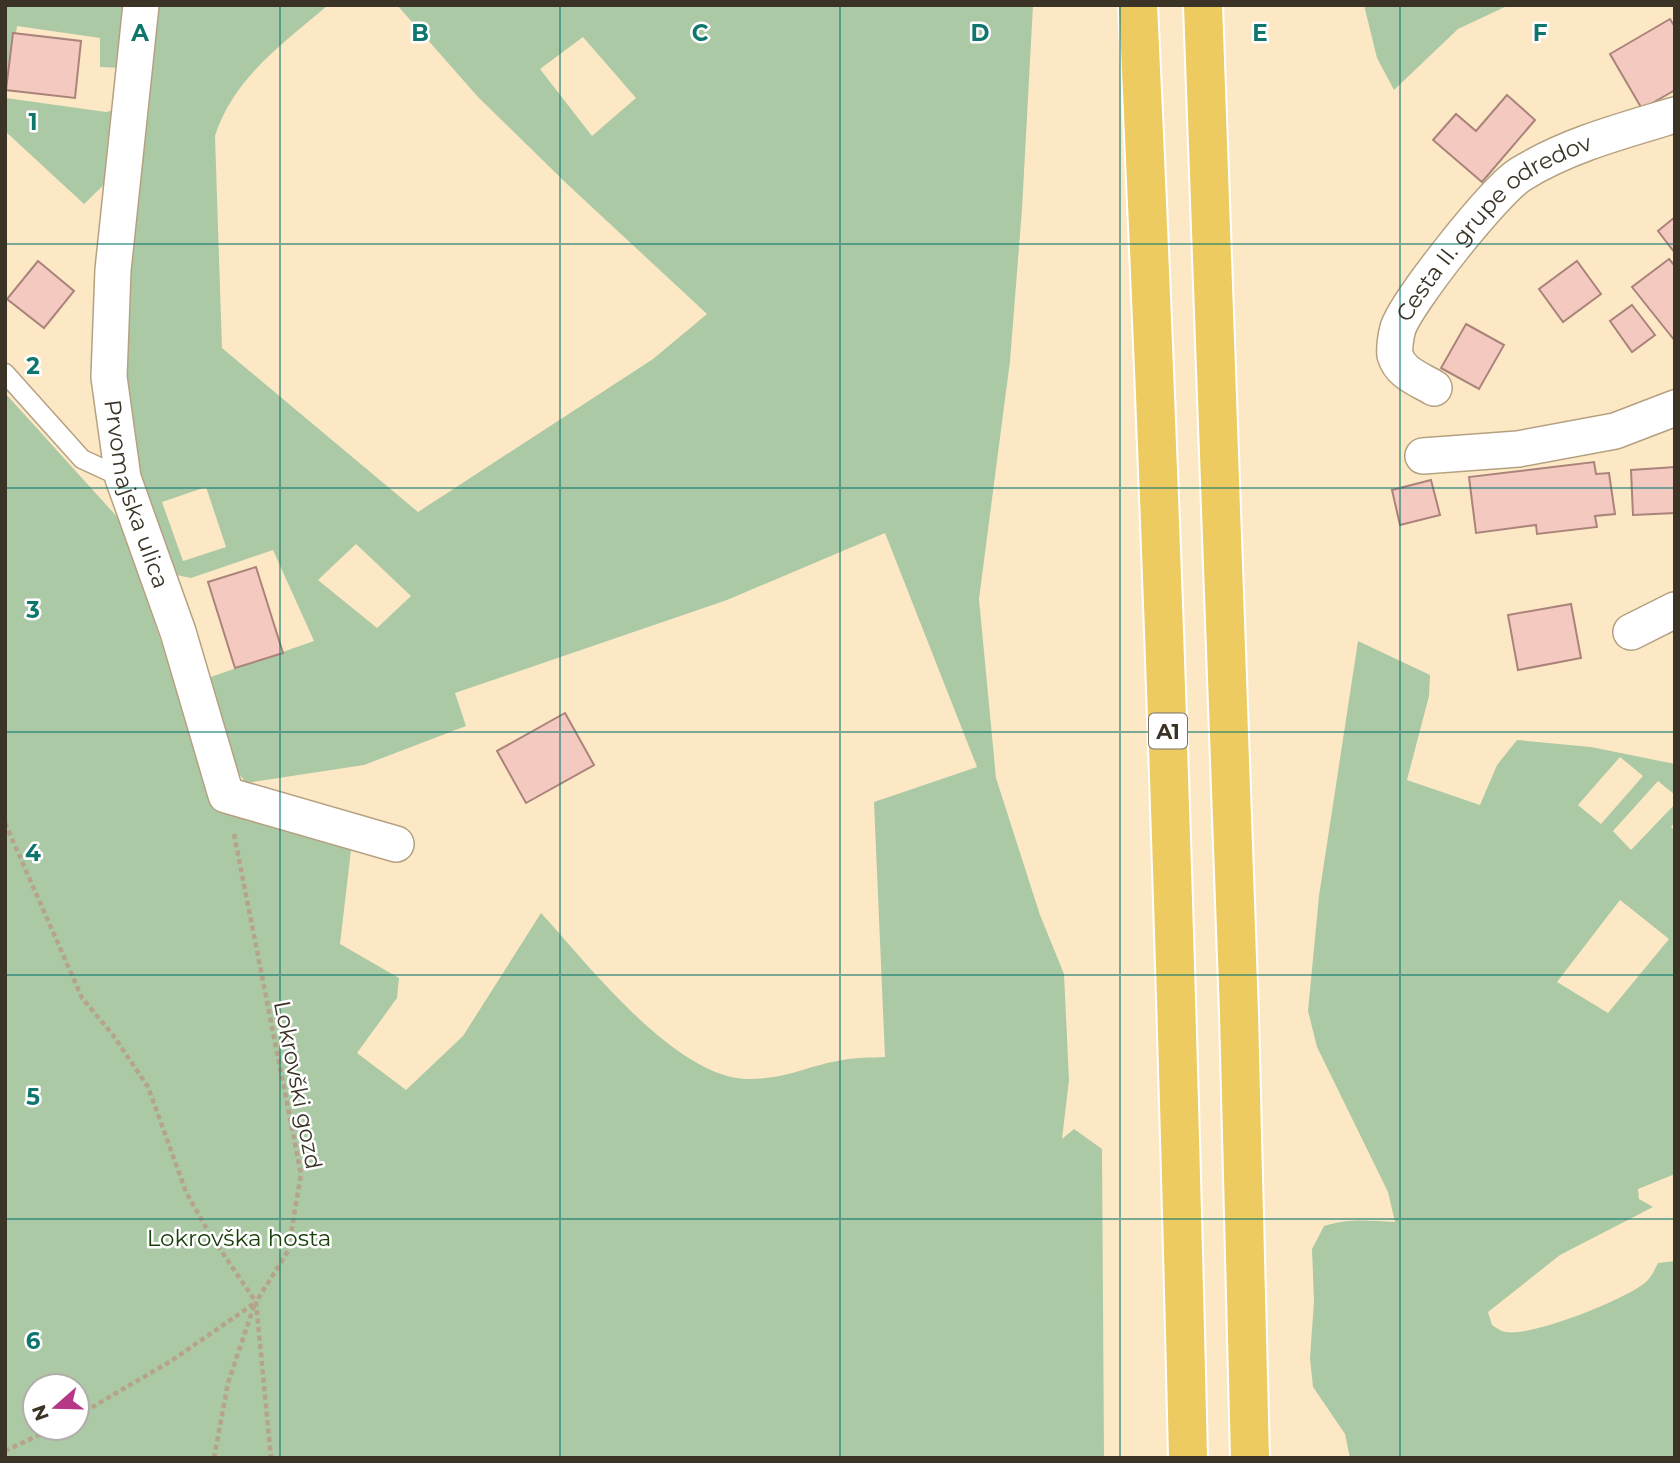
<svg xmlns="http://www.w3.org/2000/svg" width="1680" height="1463" viewBox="0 0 1680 1463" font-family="Montserrat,sans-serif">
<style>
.green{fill:#acc9a5;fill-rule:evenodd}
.building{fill:#f4cac0;stroke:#aa837b;stroke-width:2}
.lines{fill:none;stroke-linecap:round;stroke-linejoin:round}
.lane-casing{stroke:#b5a181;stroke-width:21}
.street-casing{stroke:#b5a181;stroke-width:38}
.highway-casing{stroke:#fff;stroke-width:42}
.path{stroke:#b5a48a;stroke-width:4.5;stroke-dasharray:5 3.5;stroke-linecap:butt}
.lane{stroke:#fff;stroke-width:18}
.street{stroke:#fff;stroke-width:35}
.highway{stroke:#edcb61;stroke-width:38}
.grid{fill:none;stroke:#0f766e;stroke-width:2;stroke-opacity:0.55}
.labels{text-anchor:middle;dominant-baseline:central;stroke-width:5;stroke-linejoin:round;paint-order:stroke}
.shield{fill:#fff;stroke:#767067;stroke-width:2}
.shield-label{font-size:21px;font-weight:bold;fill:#3b3326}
.street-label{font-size:23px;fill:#3b3326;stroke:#fff}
.park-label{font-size:23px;fill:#163f09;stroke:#fff}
.grid-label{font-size:23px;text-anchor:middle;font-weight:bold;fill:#0f766e;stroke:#fff;stroke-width:5;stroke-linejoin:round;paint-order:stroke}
</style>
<rect width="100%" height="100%" fill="#fde8c6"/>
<path class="green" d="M5,5H134L123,68L100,67V38L17,26L6,98L106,112L118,109L116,173L84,204L5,131Z
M150,5H328C283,44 234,77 215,136L222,348L418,512L653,359L707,314L566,183L478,97L397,5H1033L1022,209L1010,361L979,599L996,778L1040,915L1064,974L1069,1080L1062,1139L1074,1129L1102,1149L1104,1458H5V393L120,520L217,807L351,850L340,944L399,978L397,998L357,1053L406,1090L463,1036L541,913C588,964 676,1079 749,1079C788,1079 809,1065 843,1060C857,1057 871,1058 885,1057L874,802L977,767L885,533L727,600L455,693L466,726L364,765L246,783L232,764L205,679L314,641L273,550L191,578L176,575L148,522L124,397V298ZM583,37L636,98L592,136L540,69ZM206,487L226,547L183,561L162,502ZM356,544L411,596L377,628L318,580ZM35,1386H77V1428H35Z
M1364,5H1509L1458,29L1394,90L1377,58Z
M1358,641L1430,675L1429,696L1407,780L1480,805L1497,765L1517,740L1591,747L1675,764V795L1658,781L1613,831L1631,850L1675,804V822L1671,827L1675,831V1174L1638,1189L1639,1199L1653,1207L1560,1255L1488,1312L1492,1325C1495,1327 1502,1332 1506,1332C1531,1337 1628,1299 1647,1281C1652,1276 1655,1269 1658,1263L1675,1261V1458H1350L1345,1434L1313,1387L1310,1358L1314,1301L1312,1249L1324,1226C1352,1218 1367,1221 1395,1222L1388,1192L1317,1047L1308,1011L1319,896ZM1620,757L1643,776L1601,824L1578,805ZM1620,900L1669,939L1608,1013L1557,982Z"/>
<path class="building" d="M1670,19L1675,27V90L1642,109L1610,54Z
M13,33L81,41L75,98L6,90Z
M1507,95L1535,120L1482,182L1433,140L1456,114L1476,131Z
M1675,217V253L1658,231Z
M1669,259L1675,266V341L1632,287Z
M38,261L74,291L44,328L7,299Z
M1577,261L1601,294L1563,322L1539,289Z
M1632,305L1655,335L1632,352L1610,321Z
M1466,324L1504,345L1479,389L1441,368Z
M1594,462L1596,474L1609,473L1615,514L1595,516L1597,527L1537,534L1536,525L1476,533L1469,477Z
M1675,467V513L1633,515L1631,470Z
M1431,480L1440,515L1400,525L1392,490Z
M256,567L283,653L235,668L208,582Z
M1571,604L1581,658L1518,670L1508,615Z
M565,713L594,765L526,803L497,751Z"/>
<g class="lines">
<defs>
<path id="lane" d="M5,373L82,459L123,478"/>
<g id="street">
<path id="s1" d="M141,5L113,270L109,377L123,478L178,632L226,795L396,844"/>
<path id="s2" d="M1434,388C1419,379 1400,373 1395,355C1394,348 1396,335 1398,328C1408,300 1495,190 1521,174C1568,145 1622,131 1675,115"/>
<path d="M1423,456L1518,449L1615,431L1675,408"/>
<path d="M1631,632L1675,610"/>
</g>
<path id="highway" d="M1138,5C1161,489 1177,973 1188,1458
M1203,5L1239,1014L1250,1458"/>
</defs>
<use href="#lane" class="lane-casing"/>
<use href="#street" class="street-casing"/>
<use href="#highway" class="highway-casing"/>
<path class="path" d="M5,823L82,998L113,1035L148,1087L186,1192L209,1233L256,1302
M234,834L301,1174L288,1251L256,1302L271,1458
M77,1416L171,1361L255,1303
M5,1451L54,1428
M214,1458L228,1383L254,1306"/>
<use href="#lane" class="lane"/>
<use href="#street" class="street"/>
<use href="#highway" class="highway"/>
</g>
<path class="grid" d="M280,5V1458M560,5V1458M840,5V1458M1120,5V1458M1400,5V1458M5,244H1675M5,488H1675M5,732H1675M5,975H1675M5,1219H1675"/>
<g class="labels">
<rect class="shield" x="1149" y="713.5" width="38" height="35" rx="5"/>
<g class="shield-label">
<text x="1168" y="731">A1</text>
</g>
<g class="street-label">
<text stroke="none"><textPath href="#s2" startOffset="222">Cesta II. grupe odredov</textPath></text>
<text stroke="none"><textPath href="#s1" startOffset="494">Prvomajska ulica</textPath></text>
<text transform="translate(298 1085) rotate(79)">Lokrovški gozd</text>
</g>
<g class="park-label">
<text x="239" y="1238">Lokrovška hosta</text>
</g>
</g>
<g class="grid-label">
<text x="140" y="41">A</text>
<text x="420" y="41">B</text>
<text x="700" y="41">C</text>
<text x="980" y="41">D</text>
<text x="1260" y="41">E</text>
<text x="1540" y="41">F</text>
<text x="33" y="130">1</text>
<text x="33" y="374">2</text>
<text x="33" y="618">3</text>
<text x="33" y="861">4</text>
<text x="33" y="1105">5</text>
<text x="33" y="1349">6</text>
</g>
<rect width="1680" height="1463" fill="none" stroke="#3b3326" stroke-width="14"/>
<g transform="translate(56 1407) rotate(250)"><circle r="33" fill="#ffffff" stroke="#b1ada8" stroke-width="2"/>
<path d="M0-5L12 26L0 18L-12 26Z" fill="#b53786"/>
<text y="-10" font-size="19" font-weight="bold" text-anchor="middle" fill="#3b3326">N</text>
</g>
</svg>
